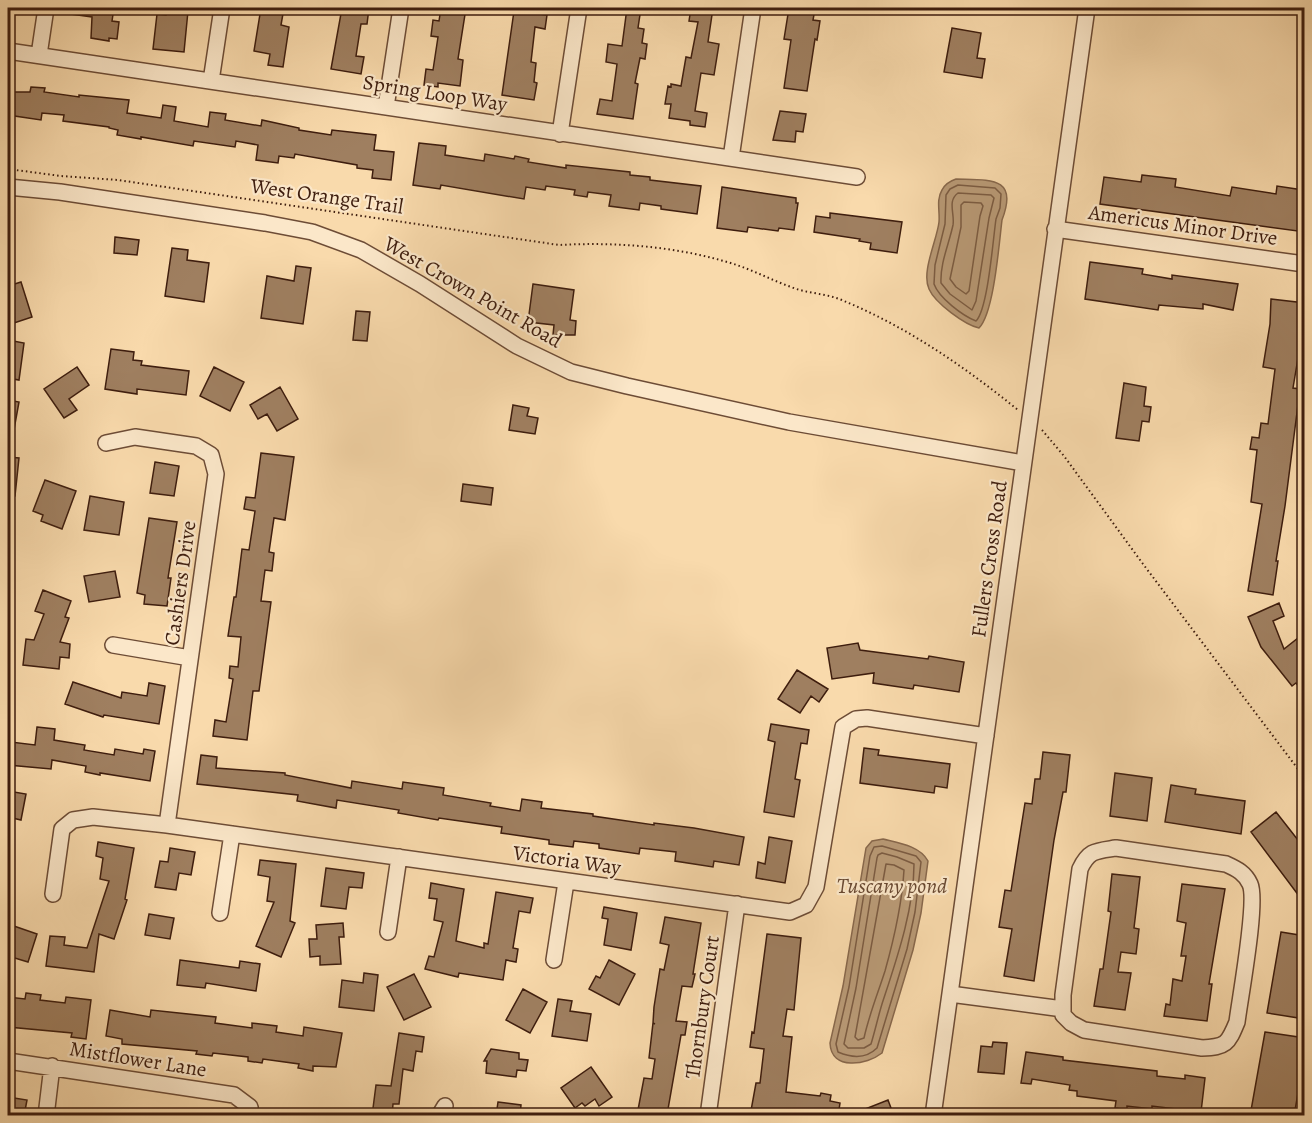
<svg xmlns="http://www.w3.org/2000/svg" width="1312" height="1123" viewBox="0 0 1312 1123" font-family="Alegreya,serif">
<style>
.water{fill:#b99a76;stroke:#88684c;stroke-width:1.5}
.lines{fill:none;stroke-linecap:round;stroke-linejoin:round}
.shore{stroke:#7c5c42;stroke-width:1.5}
.building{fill:#9f7f60;stroke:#3e1d0e;stroke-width:1.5}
.minor-casing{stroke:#6d4c36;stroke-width:18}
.path{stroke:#3e1d0e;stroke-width:2;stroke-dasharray:1.5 3;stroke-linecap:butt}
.minor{stroke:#fbe7c9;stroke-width:15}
.labels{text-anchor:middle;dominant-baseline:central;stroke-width:4.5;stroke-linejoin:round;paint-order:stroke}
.street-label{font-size:21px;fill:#3e1d0e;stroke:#fbe7c9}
.water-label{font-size:22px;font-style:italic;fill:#694932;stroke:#fbe7c9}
</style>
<rect width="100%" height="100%" fill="#f9daac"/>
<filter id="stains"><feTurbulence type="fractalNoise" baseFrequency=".00333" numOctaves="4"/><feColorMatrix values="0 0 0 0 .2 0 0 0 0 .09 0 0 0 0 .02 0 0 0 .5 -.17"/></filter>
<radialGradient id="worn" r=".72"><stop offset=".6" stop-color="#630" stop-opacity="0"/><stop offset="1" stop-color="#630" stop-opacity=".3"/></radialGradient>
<path class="water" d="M956,179C990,180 1019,176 1002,220C999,244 994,313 979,328C965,325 935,303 929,289C921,272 937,240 939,222C940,211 936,200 942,190C945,184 950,181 956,179Z
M883,839C899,843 920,846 928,861L921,913L913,950L882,1053C867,1065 831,1071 830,1043L843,986L866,848L872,841Z"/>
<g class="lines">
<path class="shore" d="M958,185L995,188L1001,194L1000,208L996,219C993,239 988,309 976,321C963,316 939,298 934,284L935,265L945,224L946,195L950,189Z
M958,193L991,195L994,198L989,218L976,301L972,310L950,294L941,283C940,263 949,244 953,225C955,214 947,201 958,193Z
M964,202L981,203L983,206L980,216L969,291L966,294L956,287L950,279L961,227V205Z
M882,846L916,856L921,862L915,912L907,949L877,1048C866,1059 852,1058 838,1052L836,1044L849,987L870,856L874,847Z
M882,853L897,857L914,864C914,910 896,961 882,1004C878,1017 875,1031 871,1044L864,1048H848L844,1044L856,988L877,858L878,855Z
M886,864L894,865L904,870C902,904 894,939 885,971C878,993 869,1015 864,1038L858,1040L855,1037Z"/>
</g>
<path class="building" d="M71,8H114L112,21L119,22L117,39L109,38V41L91,38L92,17L71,14Z
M261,8H284L281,25L289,27L283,67L268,65L270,54L254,51Z
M342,8H369L367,24H361L356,56L364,57L361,74L331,69Z
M441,8H466L458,59L463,60L460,86L438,83V87L424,85L426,69L433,70L438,37L431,36L433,20L439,21Z
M627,8H641L638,28L644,29L642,43L647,44L645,59L640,58L635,83L638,84L633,119L597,114L600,99L612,101L617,64L606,62L608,44L622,46Z
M691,8H713L708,42L719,44L714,75L701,73L695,111L707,113L705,127L690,125V121L669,118L671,104H665L668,86L671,87V84L681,86L686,57L691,58L698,22L689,21Z
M789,8L815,9L813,20L820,21L817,40L815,39L807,91L784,88L791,40L784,39Z
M167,9L188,11L184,52L153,49L157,14L166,15Z
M514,11L547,15L545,29L535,27L531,62L536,63L534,82L537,83L534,100L502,95Z
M952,28L981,33L977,58L985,59L982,78L944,72Z
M31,87L45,88L44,92L79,97V95L129,100L127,113L161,118L163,105L176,107L174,121L208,127L210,112L226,114L225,120L261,126L262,120L299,128V130L331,135L332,130L376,135L374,150L394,152L391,180L372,178L373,170L357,168V165L295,154L294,158L279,156L278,163L256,160L258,145L236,141L235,147L194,141L193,146L141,137V139L117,135L118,130L109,128V127L63,121L64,115L42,113L41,120L8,115L9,92H30Z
M780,111L806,114L803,132L796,131L795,142L773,140Z
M419,143L446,146L445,155L484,161L485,154L514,159L515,156L529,159L528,162L566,168V165L630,172V175L650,177V180L701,186L697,214L661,209V206L640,203L639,210L609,206L611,195L588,192L587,197L574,195L575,190L546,186L545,190L526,187L524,199L441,185L440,189L413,185Z
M1142,175L1176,179L1175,187L1230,196L1232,187L1276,194L1277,186L1303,190L1305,232L1100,204L1104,177L1141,182Z
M722,187L796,198V203H798L794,230L779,228L778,231L748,227L747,232L717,228Z
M830,213L902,222L897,253L870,249L871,243L859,241L860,239L814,232L816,216L830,218Z
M115,237L139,240L137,255L114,253Z
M172,248L188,250L187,260L209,263L204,302L165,296Z
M1090,262L1143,269L1142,274L1172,279V275L1238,284L1233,310L1203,304V309L1159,305L1158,310L1085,299Z
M296,266L311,268L303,324L261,318L267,276L294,281Z
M21,282L32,317L8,325V286Z
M533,284L574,290L570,320L576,321L575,335H553L554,325L528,322Z
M1271,299L1305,303L1303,328L1293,388L1300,389L1285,506L1276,561H1278L1273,595L1248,591L1262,504L1251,502L1257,450L1250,449L1252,437L1259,438L1261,423L1268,424L1275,369L1263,367L1270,324Z
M356,311L370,312L367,341L353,340Z
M8,340L24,343L19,380L8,378Z
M111,349L134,352L133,360L142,361L141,365L189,371L186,395L137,389V394L105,389Z
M77,367L89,385L69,399L77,410L64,418L44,389Z
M214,367L244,382L230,411L200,396Z
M1124,383L1146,387L1144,406L1151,407L1149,422L1142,421L1139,441L1116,438Z
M280,387L298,419L277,431L267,414L258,419L250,405Z
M8,400L19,402L13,435H8Z
M513,405L529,408L527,416L538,418L535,434L509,430Z
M261,453L294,457L285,520L274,518L269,552L274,553L272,571L265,570L261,601L271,602L259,691H253L247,740L213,736L215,720L226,722L233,679L229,678L230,666L238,667L241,637L228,636L234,597H236L242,549L249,550L255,511L244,509L246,497L255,498Z
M8,457L19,458L15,496L8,495Z
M155,462L179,466L174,496L150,493Z
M45,480L76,491L62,529L41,521L43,515L33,511Z
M463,484L493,488L491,505L461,501Z
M90,496L124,502L119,535L84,530Z
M149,518L177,522L168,578H171L167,606L144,604L145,595L137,593Z
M115,571L120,597L89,602L84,576Z
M43,590L71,601L65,617L69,618L60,642L70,644L69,658L60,657L59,669L23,665L26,639L34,640L44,614L35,611Z
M1279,603L1284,616L1273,621L1284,649L1298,638L1305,646V694L1296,683L1292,686L1261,647L1248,617Z
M858,643L860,650L928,659L929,656L964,662L959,692L914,685L913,689L873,683L874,673L832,679L827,648Z
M797,670L828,689L819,702L811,696L800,713L778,699Z
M73,682L121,698L122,692L147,696L149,683L165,686L159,724L104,715L103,717L65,704Z
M771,724L809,730L807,744L801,743L795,779L800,780L794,817L764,812L775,742L768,740Z
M37,727L55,729L54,740L85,745L84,750L114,755L115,749L143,754L144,749L155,751L150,781L100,773V775L85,772L86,766L52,760L51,769L8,765L11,742L35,745Z
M864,748L879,750L878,755L950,764L947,788L935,786L934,793L860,783Z
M1043,752L1070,755L1066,792H1063L1054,840L1034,981L1004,976L1012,929L999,927L1005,890L1011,891L1025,803L1032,804L1035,779H1040Z
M201,755L217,757L216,768L285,773V775L351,788L352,781L402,789L403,782L444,788L443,795L491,803L490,806L520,811L522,799L542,802L541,808L593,814V816L654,825V823L694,828L744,837L739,865L714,861L713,867L675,861L676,852L640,848L639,854L599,848V844L574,841L573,847L549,844V840L501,833L502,827L439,818L438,820L398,813L399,810L337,800L336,808L297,801L298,795L197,784Z
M1115,773L1152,778L1147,821L1110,816Z
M1171,785L1196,789L1195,794L1245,801L1241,834L1165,822Z
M8,791L26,794L21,820L8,817Z
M1276,812L1305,849V904L1251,832Z
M769,837L792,841L785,883L756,878L758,862L765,864Z
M98,842L134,848L125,899L127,900L114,939L99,934L94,972L46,966L50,936L65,937L64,945L87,948L109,881L100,879L103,858L96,856Z
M170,848L195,852L191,875L179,873L176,890L155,887L160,861L168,862Z
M260,860L296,864L290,921L295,923L281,957L256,946L274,902L267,901L270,877L258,875Z
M326,868L364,873L362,888L349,887L346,909L321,906Z
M1112,874L1140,877L1134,928L1139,929L1136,954L1121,952L1118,972L1131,973L1125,1010L1094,1006L1100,969H1103L1111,912L1108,911Z
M431,883L464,889L456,941L484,948V943L488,944L496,892L533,898L530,913L519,911L513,948L518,949L516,962L506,960L503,980L459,973L458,977L425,969L429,956L434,957L443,922L434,920L437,899L429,898Z
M1182,884L1225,889L1209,984H1212L1207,1021L1164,1016L1166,1004L1170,1005L1173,979L1182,981L1186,956H1181L1186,923L1177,921Z
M604,907L637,913L631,950L604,945L608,919L602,918Z
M149,914L174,918L170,939L145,935Z
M665,917L701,923L693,974H695L692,987L682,986L676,1021L687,1022L685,1035H681L667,1115L638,1110L644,1078L652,1079L655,1059L649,1058L653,1023L655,1024L653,1023L654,1007L660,969L664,970L669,945L660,943Z
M343,923L344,937H339L341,964L320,965V956L310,957L309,939H317L316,925Z
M11,925L37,934L28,962L8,956V935Z
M1281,932L1305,936V1019L1267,1013Z
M767,934L801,938L794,1010L787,1009L783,1036L792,1037L786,1092L820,1096L821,1093L831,1095L830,1101L840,1103L838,1116H750L756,1083H760L764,1049L750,1047L752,1032L754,1033Z
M180,960L239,968L240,961L260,964L256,991L206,983L205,988L177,985Z
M609,960L635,974L619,1005L589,989L596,976L600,978Z
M364,973L378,975L374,1011L339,1007L342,980L363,983Z
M414,974L431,1007L404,1020L387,987Z
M523,989L547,1002L530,1033L506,1020Z
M26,993L41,995L40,1000L65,1003L66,997L91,1000L86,1039L71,1037L72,1033L8,1027V997L25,999Z
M558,999L572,1001L570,1011L591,1014L587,1041L552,1036Z
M110,1010L150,1017L151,1010L216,1017L215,1023L252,1028V1023L277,1026L276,1032L303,1036L304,1027L342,1033L336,1067L313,1066V1071L298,1068L299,1064L263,1059L262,1063L248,1061V1057L213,1053L212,1056L196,1054L197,1051L122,1044V1039L106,1036Z
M1265,1032L1305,1038V1053L1294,1116H1250Z
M399,1033L424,1037L422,1052L416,1051L413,1071L403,1069L399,1104H393L392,1116H372L376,1085L391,1086Z
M993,1042L1007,1043L1004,1074L978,1072L981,1046L992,1047Z
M491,1049L519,1053V1059L528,1060L526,1071L517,1070L516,1077L486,1073L487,1061H484Z
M1026,1052L1063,1057V1060L1157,1071V1076L1185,1079V1075L1205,1078L1201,1112L1152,1106V1109L1127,1106V1110L1115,1108L1116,1101L1077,1096V1091L1069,1090L1070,1085L1032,1079L1031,1084L1021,1083Z
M591,1067L612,1097L599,1106L595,1099L585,1106L582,1103L575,1108L561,1088Z
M8,1097L27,1100L24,1116H8Z
M888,1100L894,1116H850V1115Z
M498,1102L521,1105L520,1116H496Z"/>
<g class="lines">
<defs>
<path id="minor" d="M8,51L857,177
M39,55L46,8
M211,81L222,8
M386,107L401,8
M560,134L579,8
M731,158L753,8
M8,187L60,192L265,223L312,232L361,250L420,284L517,346L571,372L627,386L789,422L1023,463
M1055,229L1304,264
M106,443L135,437L196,446L211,455L216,474L167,825
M113,645L190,658
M1116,848L1226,864C1237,869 1245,873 1250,884C1258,901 1240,998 1237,1022C1228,1044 1226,1047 1202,1048L1084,1030L1071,1023L1063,1015V995L1080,869C1089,850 1096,851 1116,848Z
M53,894L62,829L73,820L93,817L167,825L790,912L806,905L816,887L843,727L856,719L867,718L986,736
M220,913L232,834
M388,932L399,857
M554,960L566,882
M950,994L1063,1009
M8,1061L234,1095L250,1107L251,1116
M46,1116L52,1066
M439,1116L445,1106
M708,1116L737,904
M933,1116L1087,8"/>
</defs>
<use href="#minor" class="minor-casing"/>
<path class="path" d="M8,169L61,176L118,180L559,245C615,242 673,246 727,262C749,268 769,279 791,287C808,294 827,293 844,301C907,327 965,367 1018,410
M1042,430L1064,456L1143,564L1304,777"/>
<use href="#minor" class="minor"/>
</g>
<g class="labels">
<g class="street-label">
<text transform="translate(435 93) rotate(9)">Spring Loop Way</text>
<text transform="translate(327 196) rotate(8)">West Orange Trail</text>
<text transform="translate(1183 225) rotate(8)">Americus Minor Drive</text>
<text transform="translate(473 292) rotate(30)">West Crown Point Road</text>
<text transform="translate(989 559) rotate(-82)">Fullers Cross Road</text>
<text transform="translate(180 583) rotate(-82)">Cashiers Drive</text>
<text transform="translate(567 860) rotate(8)">Victoria Way</text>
<text transform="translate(702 1007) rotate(-82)">Thornbury Court</text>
<text transform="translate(138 1059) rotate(9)">Mistflower Lane</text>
</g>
<g class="water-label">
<text x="892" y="886">Tuscany pond</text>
</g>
</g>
<rect width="1312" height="1123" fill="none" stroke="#f9daac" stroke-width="30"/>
<rect x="9" y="9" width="1294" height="1105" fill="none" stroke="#3e1d0e" stroke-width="3"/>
<rect x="15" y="15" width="1282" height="1093" fill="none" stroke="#3e1d0e" stroke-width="1.5"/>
<rect width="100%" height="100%" filter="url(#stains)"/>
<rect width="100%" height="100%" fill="url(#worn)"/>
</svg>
